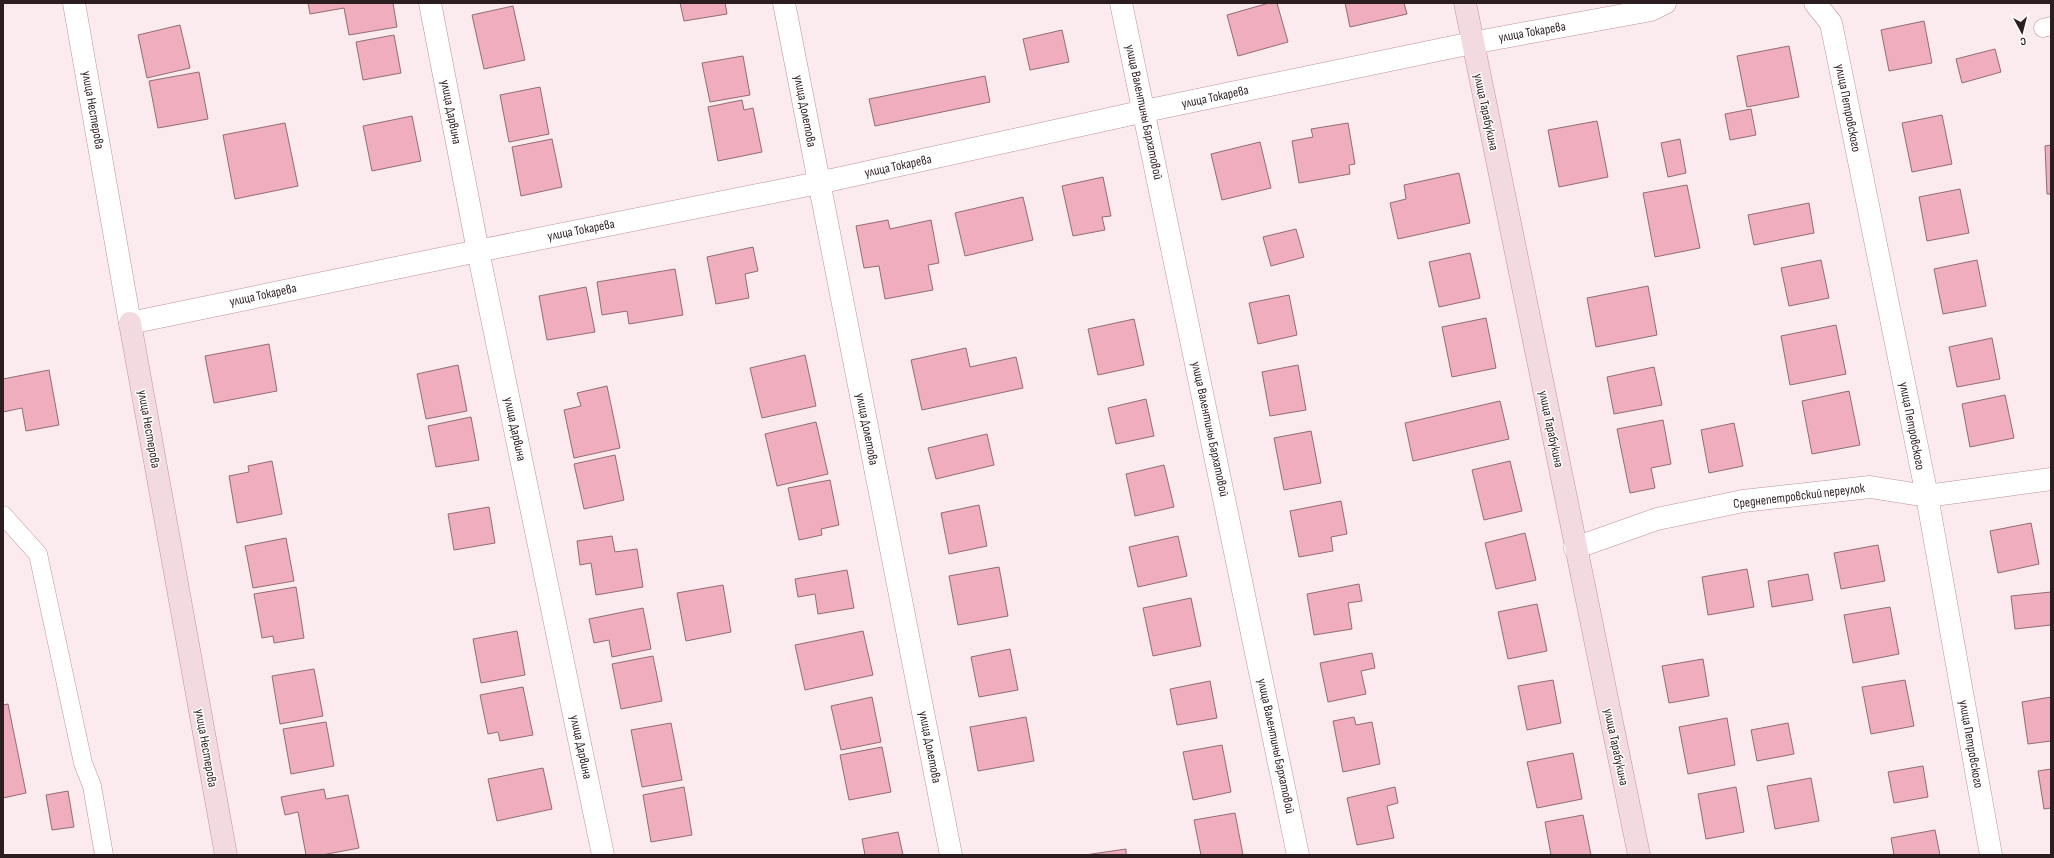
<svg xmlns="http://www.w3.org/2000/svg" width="2054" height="858" viewBox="0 0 2054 858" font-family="'Sofia Sans Condensed',sans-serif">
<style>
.building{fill:#efadbd;stroke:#916c74}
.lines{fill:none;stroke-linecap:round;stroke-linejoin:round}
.lane-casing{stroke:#ba939c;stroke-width:19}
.street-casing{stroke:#ba939c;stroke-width:23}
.secondary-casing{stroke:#ba939c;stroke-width:23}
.lane{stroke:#fff;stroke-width:18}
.street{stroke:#fff;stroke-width:22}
.secondary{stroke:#f3dae1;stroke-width:22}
.labels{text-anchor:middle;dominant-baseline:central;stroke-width:3;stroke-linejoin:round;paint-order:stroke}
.street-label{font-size:13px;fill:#2c1d20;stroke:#fff}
</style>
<rect width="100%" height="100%" fill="#fcebee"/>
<path class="building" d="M308,3H393L397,27L349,35L344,8L310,14Z
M680,3H725L727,14L684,21Z
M1269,3H1277L1288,42L1238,56L1227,15Z
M1345,3H1404L1407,14L1350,27Z
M513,6L525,60L484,69L472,15Z
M1924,21L1932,63L1889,71L1881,30Z
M180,25L190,68L147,78L138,35Z
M1062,30L1069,62L1030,70L1023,39Z
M394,35L401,73L363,80L356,42Z
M1789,46L1799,97L1747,107L1737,56Z
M1995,49L2001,72L1962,83L1956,59Z
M743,56L750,95L710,102L702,63Z
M199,72L208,119L158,128L149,81Z
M985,76L990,102L875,126L869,99Z
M540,87L549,134L509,142L500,95Z
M742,100L744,110L753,108L762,152L718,161L708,107Z
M1751,109L1756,135L1730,140L1725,114Z
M1942,115L1952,164L1912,172L1902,123Z
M412,116L421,161L372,171L363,126Z
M1597,121L1608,177L1559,187L1548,130Z
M285,123L298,186L235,199L223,135Z
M1348,123L1355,164L1349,165L1350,174L1299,183L1292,141L1313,137L1311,129Z
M552,139L562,187L521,196L512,147Z
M1680,139L1686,173L1668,177L1661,143Z
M1260,142L1271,188L1222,200L1211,154Z
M2051,145V194H2047L2045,146Z
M1459,173L1470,223L1398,239L1390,203L1406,199L1404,185Z
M1103,177L1111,216L1102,217L1105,230L1073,236L1062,186Z
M1687,185L1700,248L1655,257L1643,193Z
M1960,189L1969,233L1927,241L1919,197Z
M1023,197L1033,240L965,256L955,213Z
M1809,203L1814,233L1754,245L1748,215Z
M888,220L890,229L931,220L939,263L928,265L933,290L885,299L879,266L864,268L856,226Z
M1296,229L1304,257L1271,266L1263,237Z
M753,247L758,271L745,274L749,298L716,304L707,257Z
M1470,253L1480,298L1439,307L1429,262Z
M1821,260L1829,298L1789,306L1781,268Z
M1977,260L1986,306L1943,314L1934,269Z
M675,269L683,315L629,324L627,311L602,315L597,282Z
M1648,286L1657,335L1596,347L1587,298Z
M586,287L595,332L547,340L539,296Z
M1289,295L1297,335L1258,344L1249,303Z
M1486,318L1496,368L1452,377L1442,327Z
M1134,319L1144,365L1098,375L1088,329Z
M1836,325L1846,374L1790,385L1781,336Z
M1992,338L2000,379L1957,387L1949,347Z
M269,344L277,391L214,403L205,356Z
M966,348L970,367L1016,357L1023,388L922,410L911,360Z
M805,355L816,406L762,418L750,368Z
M458,365L467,411L426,419L417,374Z
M1298,365L1306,410L1270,416L1262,372Z
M1654,367L1662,405L1614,414L1607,377Z
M49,370L59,425L26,431L22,408L3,412V379Z
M607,386L620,448L574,458L564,410L581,406L577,393Z
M1849,391L1860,445L1812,454L1802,401Z
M2005,395L2014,438L1970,447L1962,404Z
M1146,399L1154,436L1116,444L1108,408Z
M1500,401L1509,439L1413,461L1405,423Z
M471,417L479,460L436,467L428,426Z
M1663,420L1671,464L1651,468L1655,488L1630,493L1617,429Z
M816,422L828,474L777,486L765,434Z
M1734,423L1743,466L1709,473L1701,430Z
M1311,431L1321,483L1284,490L1274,438Z
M987,434L994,465L936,479L928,448Z
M615,455L624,500L584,509L574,464Z
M272,461L282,514L237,523L229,476L249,472L248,466Z
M1510,461L1522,511L1484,520L1472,470Z
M1164,465L1174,507L1135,516L1126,474Z
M830,480L839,525L821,529L822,535L799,540L788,488Z
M1341,501L1347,534L1331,537L1333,551L1299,557L1290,511Z
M979,505L987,546L949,554L941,513Z
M489,507L495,543L454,550L448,514Z
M2031,523L2039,564L1998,573L1990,531Z
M1525,533L1536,580L1496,589L1485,543Z
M612,536L615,552L637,549L643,587L596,595L591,563L580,565L577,541Z
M1178,536L1187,576L1138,587L1129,547Z
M286,538L294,581L253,588L245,546Z
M1878,545L1885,581L1841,589L1834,553Z
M999,567L1008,616L958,625L949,576Z
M1747,569L1754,607L1708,615L1702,577Z
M847,570L854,608L818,614L815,594L798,597L795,579Z
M1808,574L1813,600L1772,607L1768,581Z
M1359,584L1362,601L1348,603L1352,629L1314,635L1307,594Z
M723,585L731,632L686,641L677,593Z
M296,587L304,638L274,643L273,636L262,638L254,594Z
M2051,592V625L2015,629L2011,596Z
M1191,598L1201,646L1153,656L1143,608Z
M1537,604L1547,651L1508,659L1498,612Z
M1890,607L1899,654L1853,663L1844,615Z
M643,608L651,649L612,657L609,640L594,643L589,619Z
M517,631L525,675L481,683L473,639Z
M863,631L873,675L805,690L795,645Z
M1010,649L1018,690L979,697L971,657Z
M1372,653L1375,668L1361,671L1366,694L1328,702L1320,663Z
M653,656L662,701L621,709L612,664Z
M1703,659L1709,696L1669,703L1662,666Z
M314,669L323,716L280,724L272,676Z
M1553,680L1561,723L1527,730L1518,686Z
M1905,680L1914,726L1871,734L1862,687Z
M1210,681L1217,718L1177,725L1170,689Z
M523,687L533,735L500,741L498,732L488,734L480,695Z
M872,697L881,742L841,750L831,706Z
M2051,697V741L2028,744L2022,702Z
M8,704L26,793L3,798V705Z
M1026,717L1034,761L978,771L970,727Z
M1354,717L1356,725L1372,722L1380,764L1343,772L1333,721Z
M1727,718L1735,765L1688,774L1679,727Z
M326,722L334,766L291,774L283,729Z
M671,723L682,780L642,787L631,730Z
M1788,723L1794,754L1757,761L1751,730Z
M1222,745L1231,792L1193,800L1183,752Z
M882,747L891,792L849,800L840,755Z
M1573,753L1582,799L1537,808L1527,762Z
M1923,766L1928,797L1894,803L1888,772Z
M543,768L552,809L497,821L488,779Z
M2051,769V808L2044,809L2038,771Z
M1811,778L1819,821L1775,829L1767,786Z
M684,787L692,835L651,842L643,795Z
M1395,787L1398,803L1387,806L1394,838L1357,845L1347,798Z
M1736,787L1744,832L1706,839L1698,794Z
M324,789L326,799L348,795L359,848L322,855H306L298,812L285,815L281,797Z
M68,791L74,827L52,830L46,795Z
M1235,813L1243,855H1201L1194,820Z
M1583,815L1591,855H1551L1545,822Z
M1935,830L1940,855H1894L1891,838Z
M898,832L903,855H865L862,839Z
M1126,849V855H1085Z"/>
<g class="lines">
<defs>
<path id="lane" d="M2043,28L2051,26
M3,515L38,554L83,763L92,786L104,855"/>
<path id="street" d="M74,3L130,323L478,251L818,183L1145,111L1472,43L1651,10L1665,3
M430,3L478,251L603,855
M784,3L951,855
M1121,3L1298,855
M1815,3L1831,23L1927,496L1991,855
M1575,548L1657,519L1743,501L1870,487L1927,496L2051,479"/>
<path id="secondary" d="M1465,3L1639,855
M130,323L226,855"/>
</defs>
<use href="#lane" class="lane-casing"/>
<use href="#street" class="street-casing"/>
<use href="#secondary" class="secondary-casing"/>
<use href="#lane" class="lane"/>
<use href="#street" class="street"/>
<use href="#secondary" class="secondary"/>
</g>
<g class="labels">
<g class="street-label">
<text transform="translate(1532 32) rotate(-10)">улица Токарева</text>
<text transform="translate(1215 97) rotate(-12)">улица Токарева</text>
<text transform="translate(1848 108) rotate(79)">улица Петровского</text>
<text transform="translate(93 110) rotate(80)">улица Нестерова</text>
<text transform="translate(805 111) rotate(79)">улица Долетова</text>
<text transform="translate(451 112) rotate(79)">улица Дарвина</text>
<text transform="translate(1144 112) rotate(78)">улица Валентины Бархатовой</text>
<text transform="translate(1486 112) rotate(78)">улица Тарабукина</text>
<text transform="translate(898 166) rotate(-12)">улица Токарева</text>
<text transform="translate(581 230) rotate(-11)">улица Токарева</text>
<text transform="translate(263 295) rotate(-12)">улица Токарева</text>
<text transform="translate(1912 426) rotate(79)">улица Петровского</text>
<text transform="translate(149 429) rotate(80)">улица Нестерова</text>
<text transform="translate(515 429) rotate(78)">улица Дарвина</text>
<text transform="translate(867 429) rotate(79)">улица Долетова</text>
<text transform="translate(1210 429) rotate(78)">улица Валентины Бархатовой</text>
<text transform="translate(1551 429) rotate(78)">улица Тарабукина</text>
<text transform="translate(1799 496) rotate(-7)">Среднепетровский переулок</text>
<text transform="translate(1971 744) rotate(80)">улица Петровского</text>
<text transform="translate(1276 746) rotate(78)">улица Валентины Бархатовой</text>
<text transform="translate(581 747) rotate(78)">улица Дарвина</text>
<text transform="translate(930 747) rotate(79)">улица Долетова</text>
<text transform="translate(1616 747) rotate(78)">улица Тарабукина</text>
<text transform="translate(206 748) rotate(80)">улица Нестерова</text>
</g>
</g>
<rect width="2054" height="858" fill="none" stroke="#2c1d20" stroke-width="8"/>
<g transform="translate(2022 32) rotate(173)" stroke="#ffffff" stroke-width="3" paint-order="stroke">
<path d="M0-3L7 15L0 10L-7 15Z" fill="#2c1d20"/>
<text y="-6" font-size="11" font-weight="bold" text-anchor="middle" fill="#2c1d20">С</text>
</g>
</svg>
